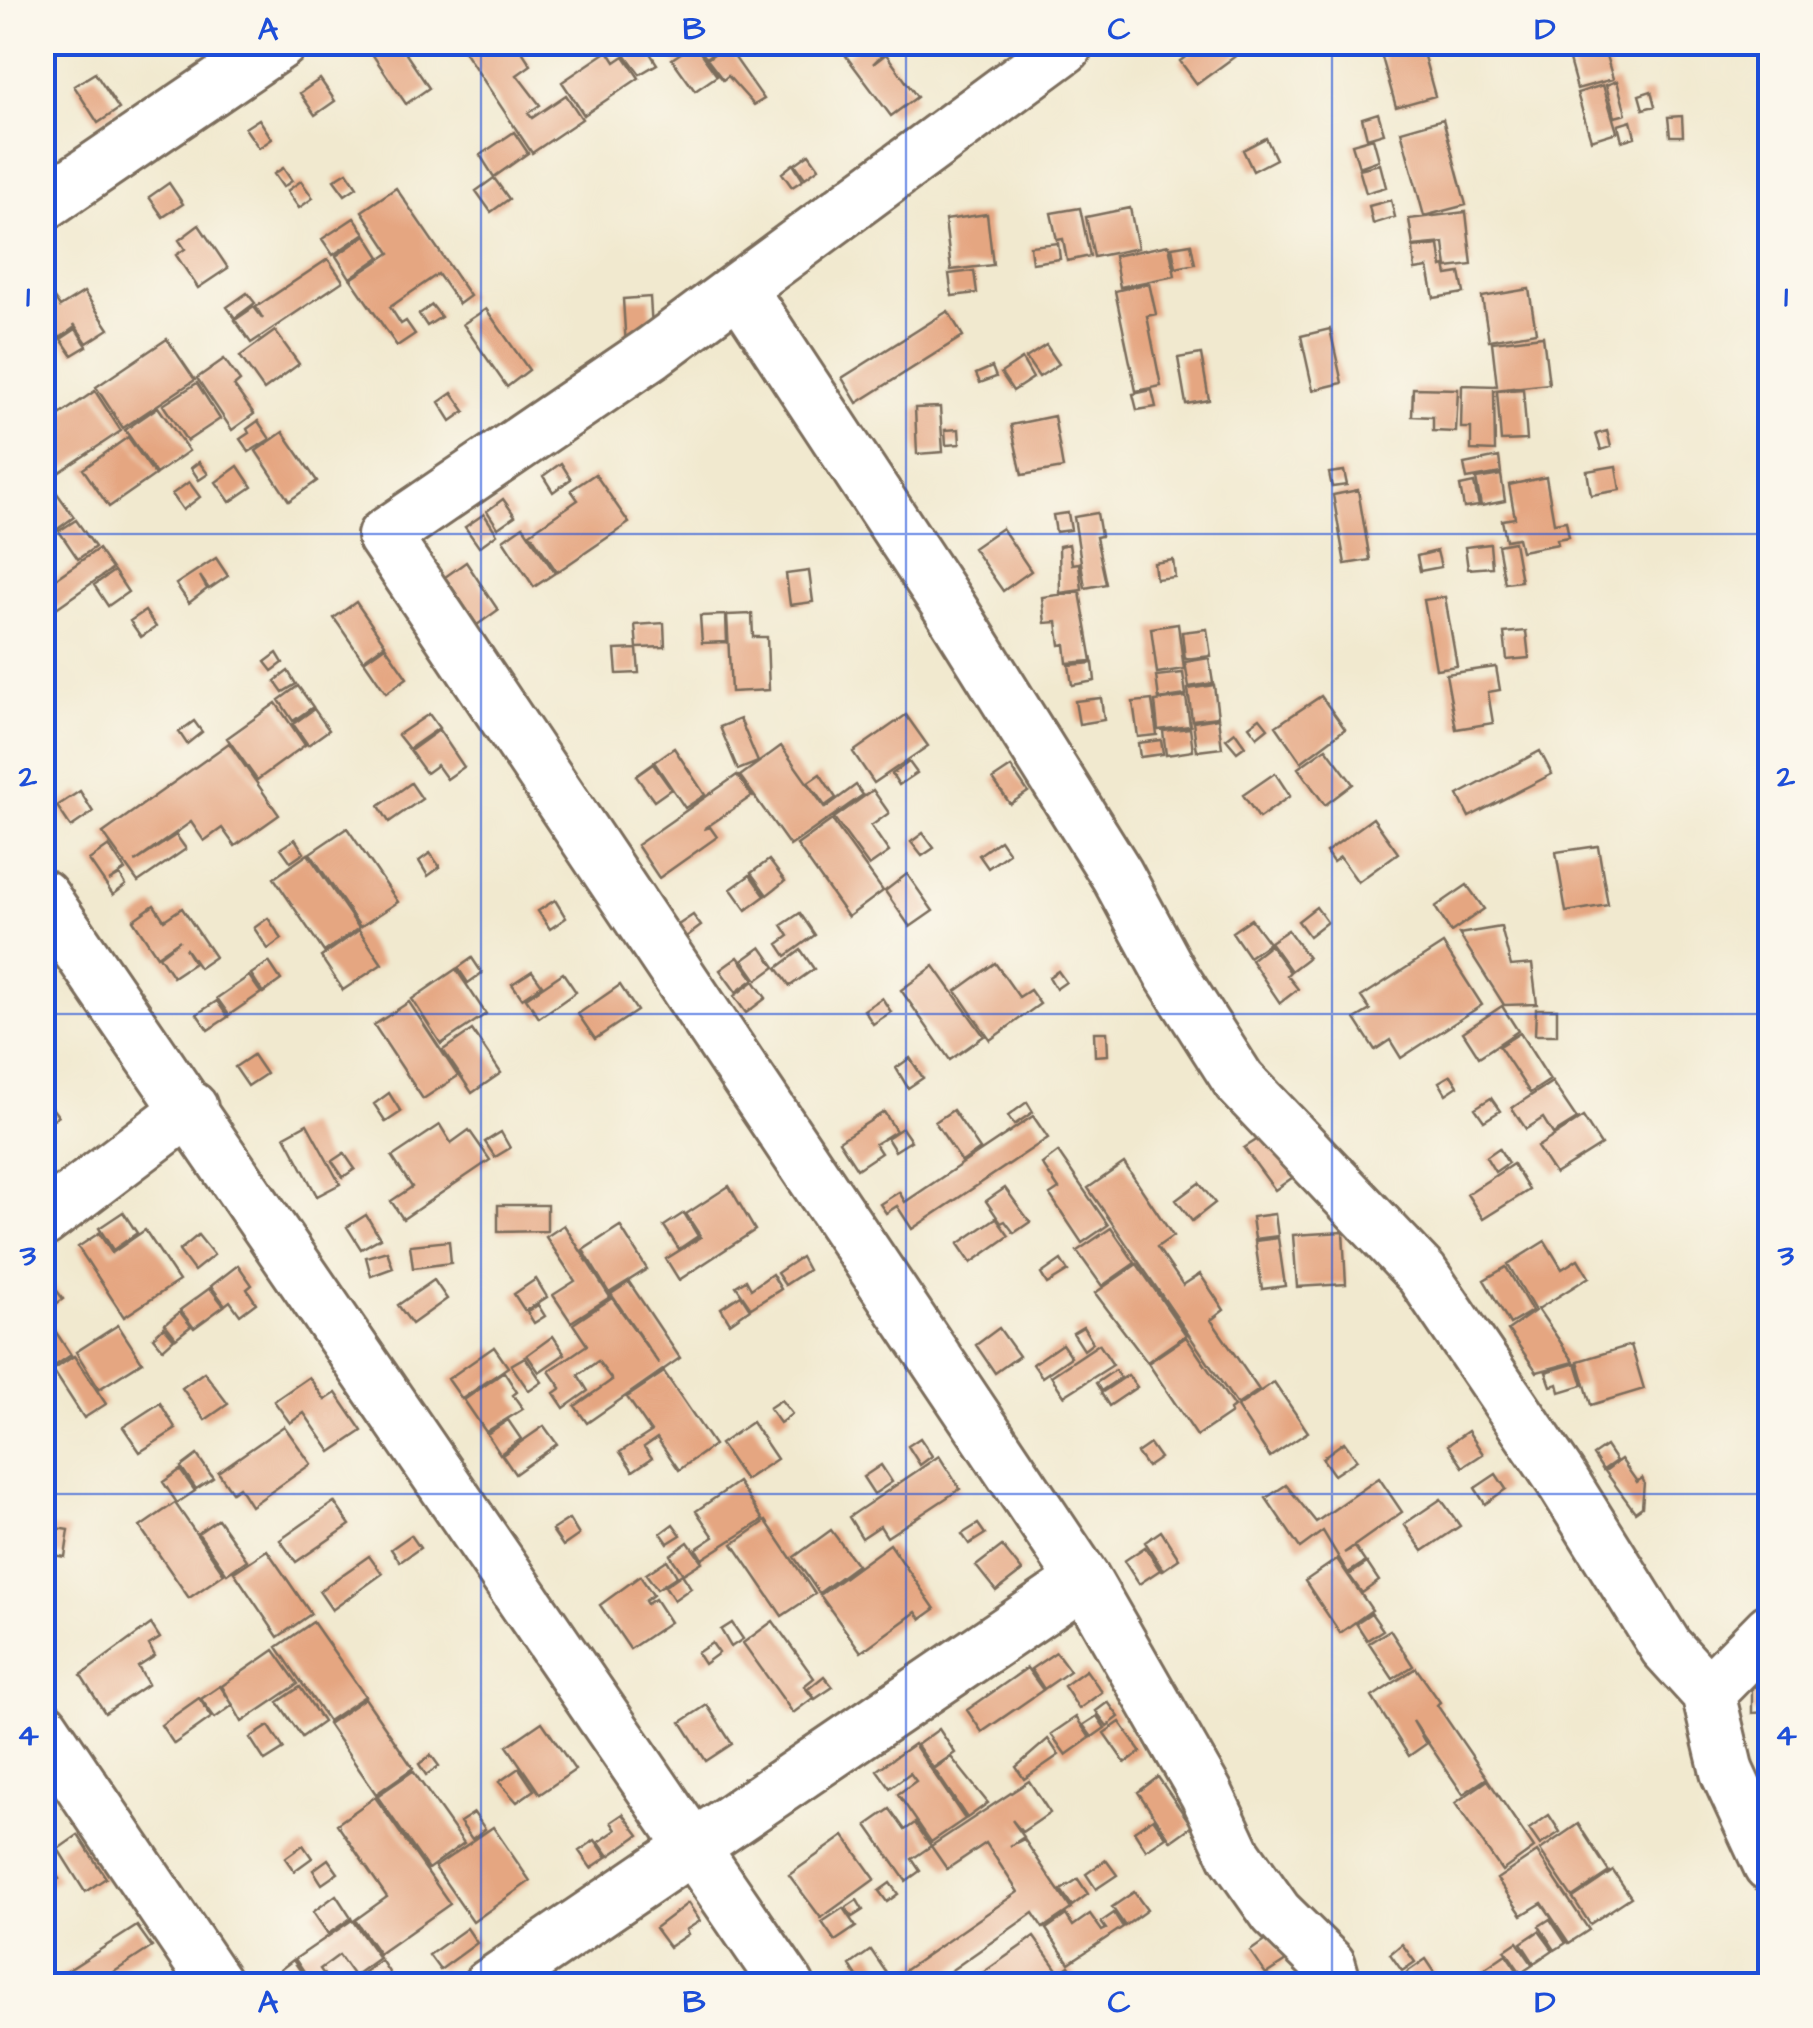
<svg xmlns="http://www.w3.org/2000/svg" width="1813" height="2028" viewBox="0 0 1813 2028" font-family="'Architects Daughter',sans-serif">
<style>
.building{fill:#e5a681}
.lines{fill:none;stroke-linecap:round;stroke-linejoin:round}
.minor-casing{stroke:#7b6d5c;stroke-width:58}
.minor{stroke:#fff;stroke-width:52}
.grid{fill:none;stroke:#1d4ed8;stroke-width:2.5;stroke-opacity:0.55}
.neatline{fill:none;stroke:#1d4ed8;stroke-width:4}
.grid-label{font-size:32px;text-anchor:middle;font-weight:bold;fill:#1d4ed8}
</style>
<rect width="100%" height="100%" fill="#fbf7ec"/>
<filter id="ink" filterUnits="userSpaceOnUse"><feTurbulence type="fractalNoise" baseFrequency=".01" numOctaves="2"/><feDisplacementMap in="SourceGraphic" scale="20" xChannelSelector="R" yChannelSelector="G"/><feConvolveMatrix kernelMatrix="1 2 1 2 8 2 1 2 1" color-interpolation-filters="sRGB"/></filter>
<filter id="wash" filterUnits="userSpaceOnUse"><feTurbulence type="fractalNoise" baseFrequency=".0048" numOctaves="4" result="noise"/><feDisplacementMap in="SourceGraphic" scale="40" xChannelSelector="R" yChannelSelector="G"/><feGaussianBlur stdDeviation="2.25" result="paint"/><feColorMatrix in="noise" values="0 0 0 0 0 0 0 0 0 0 0 0 0 0 0 0 0 1.4 0 .05"/><feComposite in="paint" operator="in"/></filter>
<g filter="url(#wash)">
<rect width="100%" height="100%" fill="#f1e9cf"/>
<g id="blocks">
<path class="building" d="M369,42H398L429,88L406,104L366,45Z
M458,42H516L531,65L517,75L540,105L528,113L532,118L566,95L582,119L532,153Z
M616,42H643L657,64L640,74Z
M695,42H726L706,58Z
M863,42H873L882,55L873,64L886,54L917,97L891,116L846,56Z
M1206,42H1234L1241,52L1197,84L1180,61Z
M1406,42H1420L1435,96L1396,107L1380,50Z
M1564,42H1602L1613,79L1577,89Z
M694,44L717,76L695,91L672,59Z
M726,45L764,99L754,105L728,76L723,80L707,59Z
M608,51L615,62L624,56L639,78L584,115L562,82Z
M95,73L119,109L98,123L74,86Z
M320,79L335,101L315,115L300,93Z
M1617,81L1626,114L1615,117L1606,85Z
M1603,85L1617,132L1591,140L1577,93Z
M1651,91L1655,106L1643,109L1639,95Z
M1378,113L1384,133L1367,138L1362,118Z
M1682,116L1683,136H1670L1668,117Z
M259,119L272,139L259,148L245,128Z
M1443,119L1466,205L1424,216L1401,131Z
M1631,121L1635,137L1622,141L1618,125Z
M514,132L528,153L494,177L480,155Z
M1266,138L1276,159L1253,171L1243,150Z
M1373,138L1379,160L1359,167L1352,144Z
M809,154L819,168L805,178L795,164Z
M793,164L803,180L792,187L782,173Z
M1380,164L1386,187L1366,193L1359,169Z
M283,168L292,181L283,187L274,174Z
M347,172L357,187L345,195L334,180Z
M494,178L509,199L491,212L476,191Z
M301,181L313,198L299,208L287,191Z
M169,183L183,204L163,217L149,197Z
M396,188L470,296L459,304L438,274L390,307L401,324L406,321L415,334L397,346L351,279L390,253L362,211Z
M1391,200L1395,217L1373,224L1369,206Z
M1080,208L1090,256L1067,261L1063,239L1057,240L1051,213Z
M1130,208L1138,248L1094,257L1086,217Z
M1466,212L1472,265L1447,268L1444,243L1413,246L1409,219Z
M987,214L993,265L951,270L945,220Z
M354,218L365,233L333,255L322,239Z
M199,225L228,268L198,288L176,255L185,249L179,240Z
M366,235L380,257L350,278L336,256Z
M1058,243L1060,259L1032,263L1030,246Z
M1191,244L1195,264L1176,268L1172,247Z
M1169,245L1175,276L1120,287L1114,256Z
M1439,245L1442,267L1445,266L1447,275L1460,273L1464,293L1434,298L1428,268L1415,270L1413,248Z
M328,259L343,281L251,343L235,320L254,307L263,319L256,307Z
M974,271L977,293L952,296L949,274Z
M1149,283L1156,314L1147,316L1161,386L1136,391L1115,291Z
M1529,289L1536,332L1489,340L1482,297Z
M49,291L60,307L84,292L109,329L87,343L74,324L75,327L60,338L42,309V295Z
M247,293L255,303L235,318L227,307Z
M650,297L653,345L626,347L623,299Z
M432,305L441,317L427,326L419,314Z
M486,309L529,370L507,387L463,324Z
M948,311L963,336L857,403L842,378Z
M76,329L87,346L72,355L61,339Z
M1330,329L1342,383L1313,390L1301,336Z
M275,331L299,364L264,390L240,356Z
M1543,336L1549,384L1494,390L1495,451L1471,450V428H1461L1462,385L1497,386L1492,342Z
M167,339L195,380L123,428L96,387Z
M1046,345L1059,364L1039,377L1026,358Z
M1201,354L1209,400L1186,404L1178,358Z
M50,356L56,386L42,389V358Z
M224,359L240,381L234,386L254,414L232,430L197,378Z
M1022,359L1033,378L1013,391L1001,373Z
M992,367L996,377L980,383L976,374Z
M197,383L220,419L187,441L163,405Z
M1413,388L1458,389L1456,432L1433,431V417L1412,416Z
M1523,389L1527,440L1501,441L1497,391Z
M1152,390L1156,407L1137,410L1133,394Z
M95,391L121,431L42,484V427Z
M452,393L465,411L451,421L439,402Z
M158,407L189,451L156,474L125,430Z
M940,407L943,452L917,454L915,408Z
M1054,416L1063,468L1022,475L1011,425Z
M258,421L270,439L249,452L240,439L249,433L247,429Z
M959,429L960,444L946,445L945,430Z
M1607,431L1611,447L1601,450L1596,434Z
M283,432L317,481L289,501L256,451Z
M128,437L155,475L109,507L83,469Z
M1499,457L1501,473L1467,479L1464,464Z
M199,462L208,474L199,480L191,468Z
M561,463L571,479L553,492L543,476Z
M238,466L252,487L230,502L216,482Z
M1616,466L1620,490L1591,495L1587,471Z
M1344,471L1347,485L1332,487L1329,473Z
M595,474L629,523L557,572L530,533L578,500L571,490Z
M1501,475L1505,501L1481,506L1476,479Z
M1546,477L1554,523L1566,521L1569,537L1557,539L1558,544L1521,551L1518,538L1506,540L1502,520L1515,518L1509,485Z
M49,482L74,517L48,536L42,528V487Z
M189,482L200,497L183,510L172,494Z
M1474,483L1479,506L1464,508L1460,486Z
M1358,490L1370,560L1345,564L1333,495Z
M503,499L515,516L498,528L487,511Z
M1068,513L1071,530L1056,532L1053,515Z
M1097,513L1101,536L1096,537L1106,584L1085,588L1074,517Z
M484,514L497,534L479,547L465,527Z
M76,520L95,547L78,559L59,531Z
M523,526L555,573L534,587L503,540Z
M1002,528L1031,571L1003,591L973,548Z
M1514,542L1521,581L1505,583L1498,545Z
M1069,544L1072,564L1079,563L1082,590L1060,593L1059,546Z
M1490,544L1492,567L1468,569L1465,547Z
M98,549L112,569L52,611L42,598V588Z
M1437,551L1441,567L1420,571L1417,556Z
M216,558L228,576L209,589L200,576L207,589L189,603L176,584Z
M1173,560L1175,577L1156,579L1154,563Z
M466,562L498,610L477,625L445,577Z
M114,571L128,592L108,606L94,585Z
M809,571L813,602L790,605L786,574Z
M1080,592L1092,661L1067,663L1065,644L1060,645L1057,622L1045,623L1042,597Z
M1445,597L1457,666L1436,669L1424,600Z
M356,602L385,644L363,660L334,618Z
M145,611L156,627L141,637L130,621Z
M752,614L753,637H767L769,690L731,692L727,615Z
M726,615L727,642L702,643L700,616Z
M664,623L665,647L637,648L635,625Z
M1178,624L1184,669L1157,673L1151,628Z
M1207,629L1211,656L1185,659L1182,632Z
M1526,631L1529,658L1507,660L1504,633Z
M385,646L407,678L386,693L364,661Z
M637,649L639,673L617,674L615,650Z
M277,653L283,663L272,671L265,662Z
M1209,658L1213,683L1189,687L1185,662Z
M1093,663L1095,681L1072,685L1069,665Z
M1496,667L1500,690L1488,692L1493,723L1456,729L1446,674Z
M288,671L296,684L283,692L275,681Z
M1183,673L1186,695L1159,699L1156,676Z
M1214,685L1218,717L1192,720L1188,689Z
M298,686L313,707L293,721L279,700Z
M1321,696L1345,729L1301,762L1276,726Z
M1186,697L1190,726L1158,730L1155,701Z
M1101,698L1104,720L1079,724L1075,701Z
M1152,700L1157,735L1138,737L1133,702Z
M276,703L305,745L257,780L227,738Z
M314,709L329,730L308,745L293,724Z
M429,714L439,728L409,749L398,735Z
M906,715L928,746L874,783L853,752Z
M1218,718L1222,748L1197,751L1193,722Z
M1260,718L1268,728L1257,737L1249,726Z
M740,719L758,762L738,770L720,727Z
M194,721L202,732L187,744L179,732Z
M1190,728L1193,751L1166,755L1163,731Z
M439,730L464,767L447,779L437,765L426,773L410,751Z
M1235,732L1245,746L1237,752L1226,739Z
M1161,740L1163,754L1140,757L1138,743Z
M229,743L279,815L235,846L222,828L204,841L191,822L135,862L176,835L186,849L138,882L103,833Z
M781,746L825,808L856,785L863,795L790,846L740,776Z
M674,748L705,795L685,808L654,762Z
M1326,748L1353,784L1325,805L1298,768Z
M1540,751L1552,774L1469,817L1458,795Z
M909,762L917,773L899,785L892,774Z
M653,764L671,789L654,801L636,776Z
M1011,767L1028,792L1010,804L993,779Z
M1275,773L1290,796L1259,818L1243,795Z
M820,774L836,798L825,806L808,782Z
M737,775L752,796L704,829L710,827L717,837L659,878L637,845Z
M411,783L422,799L389,822L379,806Z
M873,790L889,813L871,826L889,852L869,866L834,818Z
M80,791L93,812L71,827L57,806Z
M1373,818L1398,853L1358,882L1340,857L1333,862L1326,852Z
M832,820L883,891L848,917L797,845Z
M347,828L398,902L360,927L310,853Z
M923,833L934,848L922,856L911,842Z
M295,839L304,853L291,862L281,848Z
M1000,840L1009,853L988,868L979,855Z
M109,846L125,870L109,881L120,875L126,885L113,895L89,860Z
M1598,846L1608,905L1566,912L1556,852Z
M430,853L440,867L428,876L419,861Z
M308,854L359,928L324,952L274,878Z
M769,860L785,881L767,895L751,873Z
M907,874L933,911L910,927L885,891Z
M750,875L765,896L746,910L731,889Z
M1467,885L1484,909L1451,932L1435,907Z
M555,900L566,918L550,929L538,911Z
M154,905L164,920L182,908L215,957L199,968L185,948L194,963L173,977L159,956L180,940L157,956L133,920Z
M1316,907L1327,922L1309,936L1298,921Z
M800,913L815,935L786,956L778,944L789,936L782,925Z
M693,915L701,926L686,937L678,925Z
M268,918L282,939L268,949L254,928Z
M1251,919L1269,943L1249,957L1232,932Z
M1501,927L1511,966L1532,964L1537,1004L1504,1005L1459,934Z
M359,930L382,964L343,990L321,957Z
M1288,930L1308,958L1291,971L1270,942Z
M1443,944L1482,1005L1401,1058L1390,1040L1375,1050L1355,1019L1370,1010L1361,997Z
M1270,945L1290,972L1287,975L1298,989L1280,1003L1251,960Z
M761,947L775,967L757,980L743,960Z
M801,950L814,969L790,986L777,968Z
M738,957L754,979L736,992L720,970Z
M472,958L482,973L468,983L458,968Z
M269,962L281,980L263,993L251,974Z
M995,963L1019,997L1030,990L1040,1004L990,1040L956,991Z
M934,966L984,1036L950,1060L901,990Z
M456,969L486,1014L441,1044L412,999Z
M532,971L542,985L522,998L512,984Z
M1058,971L1066,982L1056,989L1049,977Z
M563,973L576,992L539,1018L526,998Z
M249,976L261,993L229,1015L217,998Z
M754,981L766,998L746,1013L734,996Z
M620,985L637,1011L595,1039L578,1014Z
M882,998L891,1012L873,1024L864,1010Z
M217,1001L228,1017L208,1030L197,1014Z
M409,1002L458,1076L423,1099L374,1025Z
M1502,1006L1518,1031L1479,1057L1463,1032Z
M1536,1009H1557V1035H1535Z
M472,1030L501,1073L472,1093L443,1050Z
M1094,1032H1107L1108,1055L1095,1056Z
M1520,1033L1550,1080L1530,1093L1499,1046Z
M253,1055L266,1074L248,1086L235,1067Z
M910,1058L923,1078L908,1088L896,1068Z
M1451,1075L1458,1086L1446,1094L1439,1082Z
M1552,1082L1577,1119L1553,1134L1543,1118L1526,1129L1512,1108Z
M389,1093L401,1112L386,1122L374,1104Z
M42,1094L58,1116L42,1127Z
M1491,1098L1500,1111L1484,1121L1475,1108Z
M1027,1102L1033,1112L1014,1125L1008,1116Z
M953,1110L980,1149L962,1162L935,1122Z
M884,1112L896,1131L875,1144L881,1153L857,1169L839,1141Z
M1033,1116L1048,1138L912,1229L897,1206L886,1213L880,1204L899,1192L905,1202Z
M1583,1117L1601,1145L1555,1174L1537,1147Z
M307,1124L340,1184L317,1196L285,1136Z
M440,1125L451,1143L469,1130L490,1160L403,1219L391,1201L412,1187L392,1157Z
M902,1128L911,1141L895,1151L887,1138Z
M501,1132L510,1148L495,1157L485,1142Z
M1266,1134L1296,1175L1275,1190L1244,1148Z
M1499,1148L1508,1163L1495,1172L1486,1157Z
M1058,1152L1108,1225L1082,1243L1050,1195L1059,1189L1042,1164Z
M344,1153L355,1169L343,1177L332,1161Z
M1124,1163L1173,1236L1157,1247L1183,1285L1200,1274L1224,1310L1211,1320L1259,1390L1237,1405L1088,1188Z
M1513,1164L1529,1190L1483,1219L1467,1194Z
M1199,1183L1215,1203L1192,1221L1176,1200Z
M729,1186L755,1230L679,1280L666,1259L701,1237L686,1214Z
M1005,1188L1030,1222L1014,1233L1005,1221L1001,1223L986,1201Z
M498,1205H547V1231L498,1232Z
M123,1212L137,1233L113,1250L99,1228Z
M684,1213L698,1236L679,1249L664,1226Z
M1275,1214L1278,1236L1255,1239L1252,1217Z
M366,1215L380,1238L361,1249L347,1227Z
M996,1218L1009,1236L971,1263L958,1244Z
M564,1225L610,1297L571,1322L553,1295L575,1281L546,1237Z
M620,1226L647,1269L609,1293L583,1250Z
M1111,1228L1135,1263L1102,1286L1077,1251Z
M145,1230L179,1281L124,1317L78,1247L99,1233L112,1253Z
M1343,1232L1346,1284L1297,1287L1293,1235Z
M198,1235L214,1255L194,1271L179,1251Z
M1278,1238L1285,1286L1262,1289L1255,1241Z
M449,1241L451,1263L413,1268L410,1245Z
M1545,1241L1562,1269L1578,1259L1589,1277L1538,1309L1574,1362L1537,1372L1508,1330L1535,1311L1508,1264Z
M387,1251L393,1268L371,1276L366,1257Z
M801,1257L808,1270L785,1285L777,1273Z
M1061,1260L1068,1271L1047,1284L1041,1274Z
M1137,1264L1186,1335L1147,1362L1095,1293Z
M238,1265L252,1285L247,1289L256,1303L240,1315L230,1301L225,1305L211,1286Z
M1506,1267L1532,1311L1510,1324L1484,1280Z
M42,1270L63,1299L45,1312L42,1309Z
M772,1274L781,1289L751,1308L736,1286L746,1280L751,1289Z
M536,1279L547,1297L525,1311L514,1294Z
M434,1280L447,1299L412,1324L398,1305Z
M629,1282L680,1358L587,1423L575,1406L612,1380L598,1361L578,1375L588,1391L564,1408L554,1393L561,1388L549,1371L587,1345L573,1324L612,1298L659,1364L611,1294Z
M210,1288L224,1306L194,1328L180,1310Z
M741,1295L750,1309L730,1323L721,1308Z
M538,1305L545,1316L534,1323L527,1312Z
M42,1311L71,1355L53,1367L42,1350Z
M180,1312L191,1326L176,1338L165,1324Z
M118,1325L142,1362L99,1389L76,1352Z
M164,1327L174,1339L163,1349L153,1337Z
M1083,1327L1093,1343L1084,1350L1073,1333Z
M999,1328L1019,1356L995,1373L976,1345Z
M553,1336L565,1354L539,1372L527,1355Z
M1186,1337L1234,1407L1230,1410L1231,1413L1197,1436L1148,1363Z
M1062,1344L1071,1357L1042,1377L1033,1364Z
M1099,1344L1113,1365L1064,1396L1051,1376Z
M1631,1345L1644,1389L1591,1405L1578,1361Z
M494,1347L508,1367L462,1399L448,1379Z
M74,1356L106,1404L84,1418L53,1370Z
M525,1357L542,1382L529,1391L511,1365Z
M1576,1363L1583,1385L1560,1392L1558,1384L1551,1386L1546,1372Z
M1115,1370L1120,1378L1101,1391L1096,1383Z
M204,1372L228,1404L205,1420L182,1388Z
M504,1372L517,1392L513,1395L523,1409L486,1432L464,1400Z
M664,1372L714,1445L679,1470L657,1438L644,1447L652,1458L633,1471L620,1452L651,1432L627,1397Z
M1128,1375L1137,1387L1109,1406L1101,1393Z
M309,1377L325,1400L336,1393L362,1431L331,1452L304,1413L290,1423L274,1401Z
M1274,1382L1308,1432L1270,1457L1237,1407Z
M781,1400L792,1414L780,1423L769,1408Z
M160,1403L176,1429L140,1452L123,1427Z
M508,1420L521,1439L500,1454L487,1434Z
M752,1422L777,1459L745,1480L720,1444Z
M284,1426L311,1464L251,1506L239,1487L232,1492L218,1472Z
M544,1426L557,1444L515,1474L502,1455Z
M1468,1431L1483,1454L1463,1467L1448,1445Z
M920,1438L932,1456L920,1465L908,1446Z
M1344,1442L1357,1460L1334,1475L1322,1458Z
M1150,1444L1160,1458L1147,1467L1137,1453Z
M1606,1446L1616,1461L1603,1470L1593,1455Z
M197,1455L213,1478L196,1489L181,1467Z
M939,1456L960,1489L887,1537L880,1526L862,1538L849,1517Z
M1621,1459L1637,1482L1642,1478L1644,1482L1642,1507L1635,1512L1605,1471Z
M881,1465L892,1482L874,1494L863,1477Z
M180,1470L195,1491L177,1503L163,1482Z
M1496,1474L1506,1489L1485,1504L1475,1488Z
M1379,1478L1402,1512L1344,1553L1355,1547L1365,1562L1348,1573L1323,1531L1300,1548L1266,1498L1286,1485L1316,1522Z
M738,1482L763,1520L702,1559L696,1549L714,1537L696,1511Z
M1441,1499L1460,1526L1423,1551L1404,1524Z
M334,1502L350,1525L296,1562L280,1540Z
M175,1503L224,1574L189,1598L140,1527Z
M218,1519L247,1560L227,1574L198,1533Z
M569,1519L579,1535L563,1546L552,1530Z
M766,1521L815,1594L782,1616L733,1544Z
M673,1524L681,1535L668,1543L661,1533Z
M978,1524L985,1534L969,1544L962,1534Z
M42,1526L69,1530L65,1557L42,1553Z
M831,1530L857,1565L819,1593L794,1557Z
M1161,1531L1179,1559L1163,1570L1145,1542Z
M411,1535L420,1548L400,1562L391,1549Z
M688,1542L702,1562L683,1574L670,1555Z
M890,1544L935,1609L921,1619L916,1612L861,1652L820,1595Z
M1002,1546L1022,1571L996,1591L976,1566Z
M1145,1547L1160,1570L1139,1584L1124,1561Z
M267,1550L311,1614L278,1637L234,1572Z
M369,1556L382,1574L332,1610L319,1591Z
M1337,1559L1372,1610L1340,1633L1305,1581Z
M667,1560L677,1576L657,1589L646,1574Z
M1367,1563L1379,1581L1362,1593L1349,1575Z
M682,1574L691,1588L674,1600L665,1586Z
M640,1576L653,1595L645,1601L647,1604L655,1599L670,1622L630,1649L600,1605Z
M1371,1613L1383,1630L1367,1640L1356,1623Z
M773,1621L814,1678L804,1686L813,1698L793,1713L743,1643Z
M313,1622L365,1696L328,1721L277,1647Z
M732,1623L743,1639L731,1647L721,1630Z
M151,1624L160,1638L149,1645L155,1656L138,1667L148,1684L105,1713L81,1675Z
M1390,1630L1413,1666L1393,1679L1369,1643Z
M712,1643L719,1653L704,1664L697,1653Z
M274,1650L298,1684L242,1722L222,1686Z
M1056,1652L1070,1671L1044,1689L1031,1669Z
M1027,1668L1043,1690L982,1732L967,1710Z
M1416,1668L1440,1702L1437,1705L1487,1778L1463,1794L1413,1721L1426,1744L1409,1756L1372,1697Z
M1086,1670L1102,1692L1079,1709L1064,1686Z
M824,1676L833,1687L815,1699L808,1689Z
M220,1686L233,1705L215,1718L201,1699Z
M1770,1686V1712L1752,1713V1687Z
M300,1687L323,1722L302,1737L278,1702Z
M199,1698L212,1717L174,1744L161,1725Z
M365,1698L413,1768L376,1794L328,1724Z
M1108,1702L1119,1717L1107,1726L1096,1711Z
M707,1705L732,1744L706,1761L681,1722Z
M1097,1716L1105,1728L1092,1737L1083,1725Z
M1076,1717L1090,1738L1066,1755L1051,1734Z
M542,1722L575,1770L540,1794L507,1746Z
M1120,1722L1141,1752L1125,1763L1104,1733Z
M269,1726L284,1749L265,1761L250,1738Z
M939,1729L955,1753L933,1768L917,1745Z
M1048,1739L1059,1755L1024,1779L1016,1767Z
M914,1744L965,1819L931,1842L898,1794L916,1781L910,1773L890,1788L877,1770Z
M431,1755L439,1766L426,1775L419,1764Z
M951,1757L988,1803L967,1818L934,1769Z
M519,1768L534,1790L517,1802L499,1782Z
M413,1771L464,1843L428,1869L377,1796Z
M1158,1777L1192,1826L1171,1841L1138,1792Z
M1488,1780L1534,1848L1502,1871L1455,1803Z
M1029,1781L1050,1813L1022,1832L1012,1820L1024,1837L1010,1846L1024,1839L1071,1909L1043,1928L1033,1913L929,1986H895L891,1980L1018,1892L986,1843L947,1869L931,1846Z
M375,1797L450,1904L379,1954L355,1920L387,1897L337,1824Z
M890,1809L905,1830L915,1823L931,1846L912,1859L920,1871L906,1881L867,1825Z
M474,1813L485,1829L472,1839L460,1822Z
M623,1814L639,1835L609,1856L599,1842L616,1830L611,1822Z
M1549,1815L1560,1832L1540,1845L1529,1829Z
M1153,1818L1166,1837L1146,1850L1134,1831Z
M1578,1824L1609,1872L1572,1897L1540,1850Z
M493,1827L530,1881L473,1922L435,1867Z
M78,1835L106,1878L85,1892L58,1849Z
M844,1836L875,1879L821,1918L789,1875Z
M595,1840L607,1857L591,1868L579,1851Z
M303,1845L312,1858L294,1871L285,1858Z
M1537,1852L1589,1930L1569,1943L1542,1903L1522,1915L1497,1879Z
M42,1855L59,1879L42,1890Z
M328,1859L338,1873L322,1884L313,1870Z
M1106,1860L1117,1875L1096,1889L1086,1874Z
M1613,1871L1631,1897L1590,1924L1573,1898Z
M1078,1879L1088,1894L1072,1906L1061,1890Z
M890,1883L898,1894L887,1902L879,1891Z
M1134,1892L1147,1910L1125,1926L1112,1907Z
M336,1895L351,1918L328,1934L313,1912Z
M857,1900L863,1910L852,1917L845,1908Z
M688,1903L700,1921L686,1930L688,1934L669,1947L655,1928Z
M843,1908L856,1927L835,1941L822,1922Z
M1114,1913L1123,1927L1069,1963L1046,1929L1066,1915L1073,1926L1090,1914L1102,1931L1106,1929L1101,1922Z
M1550,1919L1566,1943L1555,1950L1539,1926Z
M352,1920L379,1958L354,1976L339,1955L320,1969L327,1979L313,1986L295,1959Z
M137,1926L152,1947L111,1974L92,1986H44Z
M467,1928L477,1943L440,1970L429,1955Z
M1539,1931L1553,1950L1534,1963L1521,1943Z
M1034,1937L1058,1971L1037,1986H964Z
M1270,1937L1286,1961L1266,1974L1250,1951Z
M1517,1942L1533,1965L1521,1973L1505,1950Z
M1402,1944L1415,1962L1402,1971L1390,1954Z
M871,1950L890,1978L887,1980L891,1986H863L850,1965Z
M1506,1954L1519,1973L1495,1986L1484,1969Z
M1426,1959L1438,1977L1425,1986H1416L1407,1972Z
M293,1960L311,1986H285L276,1973Z
M381,1960L398,1986H361L356,1978Z
M1069,1966L1082,1986H1040Z"/>
</g>
</g>
<g filter="url(#ink)">
<use href="#blocks" fill-opacity="0" stroke="#7b6d5c" stroke-width="2.5"/>
<g class="lines">
<defs>
<path id="minor" d="M1063,42L1065,47L739,288L950,608L1117,875L1170,973L1239,1081L1422,1274L1560,1477L1666,1647L1708,1693L1727,1772L1770,1865
M42,205L281,42
M739,288L653,352L384,536L1084,1580L1206,1793L1235,1855L1276,1913L1329,1965L1335,1986
M42,896L788,1986
M42,1221L191,1108
M1708,1693L1770,1630
M42,1727L217,1986
M489,1986L1084,1580"/>
</defs>
<use href="#minor" class="minor-casing"/>
<use href="#minor" class="minor"/>
</g>
</g>
<path class="grid" d="M481,42V1986M906,42V1986M1332,42V1986M42,534H1770M42,1014H1770M42,1494H1770"/>
<rect width="1813" height="2028" fill="none" stroke="#fbf7ec" stroke-width="110"/>
<rect x="55" y="55" width="1703" height="1918" class="neatline"/>
<g class="grid-label">
<text x="268" y="39">A</text>
<text x="694" y="39">B</text>
<text x="1119" y="39">C</text>
<text x="1545" y="39">D</text>
<text x="28" y="306">1</text>
<text x="1786" y="306">1</text>
<text x="28" y="786">2</text>
<text x="1786" y="786">2</text>
<text x="28" y="1265">3</text>
<text x="1786" y="1265">3</text>
<text x="28" y="1745">4</text>
<text x="1786" y="1745">4</text>
<text x="268" y="2012">A</text>
<text x="694" y="2012">B</text>
<text x="1119" y="2012">C</text>
<text x="1545" y="2012">D</text>
</g>
</svg>
